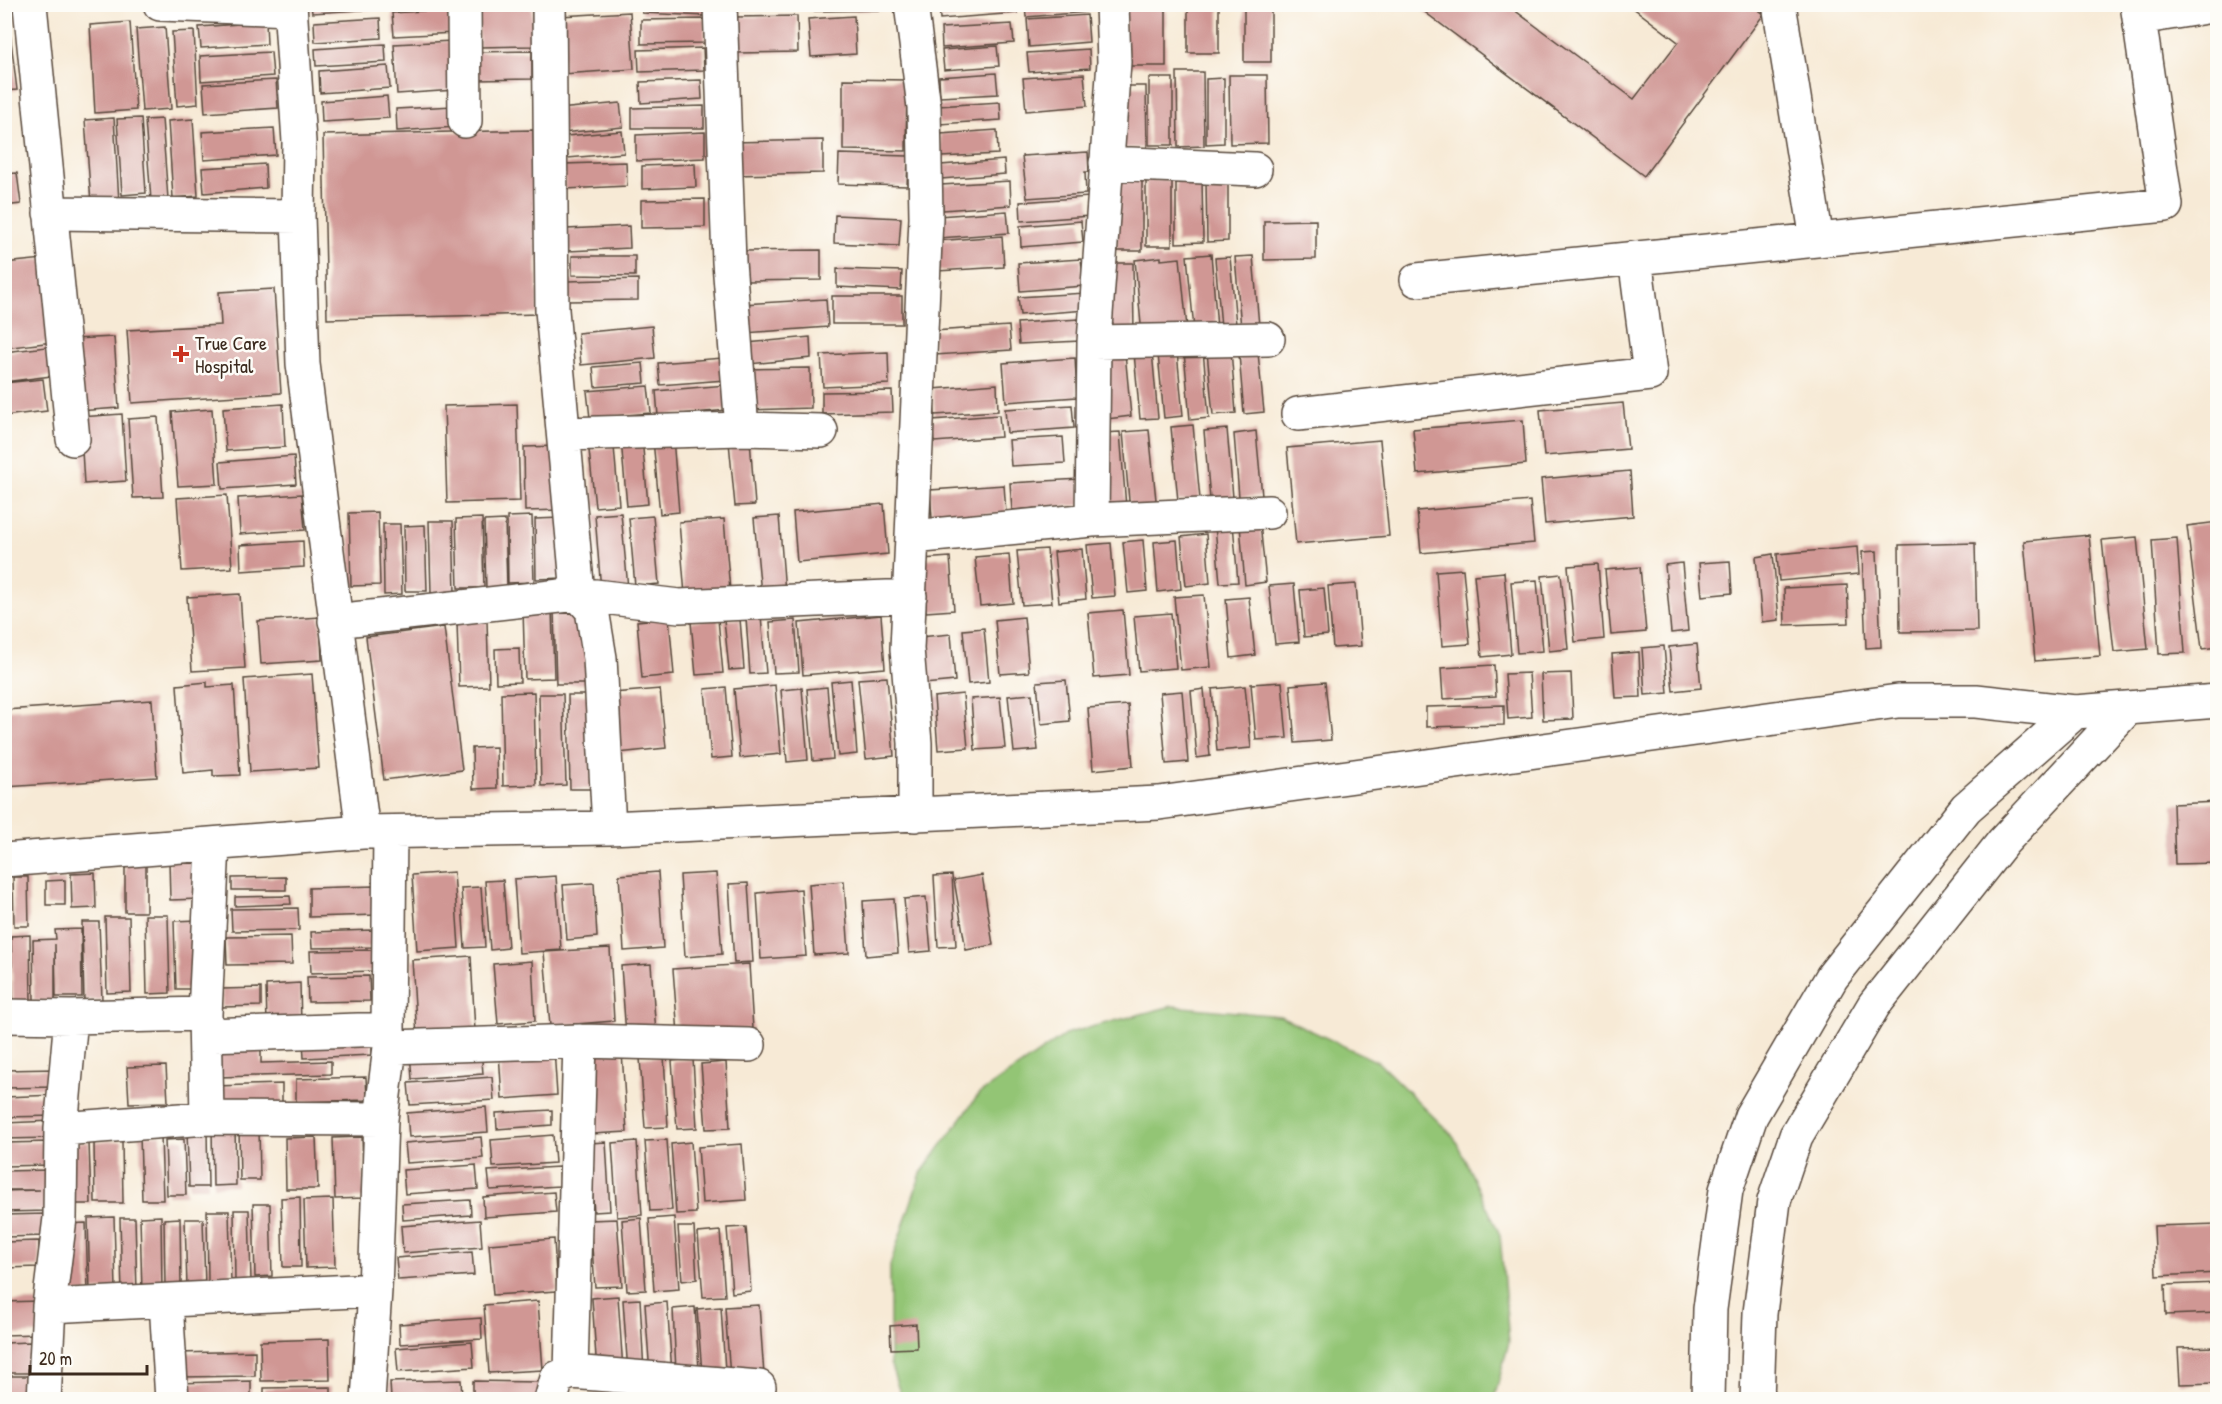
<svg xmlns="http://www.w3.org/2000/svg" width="2222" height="1404" viewBox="0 0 2222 1404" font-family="'Patrick Hand',sans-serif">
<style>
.pitch{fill:#93c575;stroke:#67784a;stroke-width:1.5}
.building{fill:#d09794}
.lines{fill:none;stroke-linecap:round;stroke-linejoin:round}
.street-casing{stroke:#57473a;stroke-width:36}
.secondary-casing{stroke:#57473a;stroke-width:36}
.street{stroke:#fff;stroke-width:33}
.secondary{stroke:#fff;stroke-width:33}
.poi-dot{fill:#c8321e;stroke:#fdfcf7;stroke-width:2}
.labels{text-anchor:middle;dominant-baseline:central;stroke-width:5;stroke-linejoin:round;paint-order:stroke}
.poi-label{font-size:20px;fill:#3b2a1e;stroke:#fdfcf7;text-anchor:start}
</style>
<rect width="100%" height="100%" fill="#fdfcf7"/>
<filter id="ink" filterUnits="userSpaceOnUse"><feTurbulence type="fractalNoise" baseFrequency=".0167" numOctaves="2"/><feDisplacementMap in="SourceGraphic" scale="12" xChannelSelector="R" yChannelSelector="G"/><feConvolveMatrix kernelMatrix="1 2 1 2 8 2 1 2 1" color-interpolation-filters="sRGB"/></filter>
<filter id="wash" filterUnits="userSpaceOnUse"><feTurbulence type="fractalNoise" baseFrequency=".008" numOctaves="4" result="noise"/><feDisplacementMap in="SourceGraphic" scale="24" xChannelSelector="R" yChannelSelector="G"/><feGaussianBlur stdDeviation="1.35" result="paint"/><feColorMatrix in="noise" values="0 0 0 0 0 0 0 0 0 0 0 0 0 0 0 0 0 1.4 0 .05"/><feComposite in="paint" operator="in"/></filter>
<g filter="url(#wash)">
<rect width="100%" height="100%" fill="#f7ead6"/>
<path class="pitch" d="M1172,1006L1280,1016L1378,1062L1454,1137L1500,1235L1509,1342L1494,1399H902L890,1363V1265L921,1173L979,1094L1068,1033Z"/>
<g id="blocks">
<path class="building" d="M311,4H377V9L312,13Z
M478,4H532L533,46L479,47Z
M642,4H707L706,16L642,13Z
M734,4H806V8L734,10Z
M811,4H892V10L811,11Z
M939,4H1016L1017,13L940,19Z
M1025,4H1085L1086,12L1026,17Z
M1125,4H1166V66H1125Z
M1188,4H1219V53H1188Z
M1244,4H1271V62H1244Z
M1414,4H1506L1634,99L1678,42L1628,4H1750L1764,14L1644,176Z
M453,9L455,33L394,36L392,13Z
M630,12L634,69L563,74L560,16Z
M1087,15L1089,42L1029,47L1027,19Z
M797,16L798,52L734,53L733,17Z
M854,16L856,54L811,57L808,19Z
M380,18L381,38L315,42L314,22Z
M705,19V43L641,44V20Z
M130,22L136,110L95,113L90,25Z
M266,22L267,44L201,48L199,27Z
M1012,24L1014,43L942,48L941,28Z
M165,27L171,109L142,111L136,29Z
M194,31L198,104L177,106L172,32Z
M4,33H10L17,90L4,91Z
M452,41L455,90L397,94L394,44Z
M385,44L386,62L316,66L315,49Z
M997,46L999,66L944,70L942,50Z
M703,48L704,70L639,72L638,50Z
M1089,49L1090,68L1029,72L1027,53Z
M532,51V79L477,80L476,52Z
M271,52L273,76L201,81L200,56Z
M388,66L390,88L320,93L319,71Z
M1177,72H1203L1204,146L1178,147Z
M996,73L998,94L940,97L939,77Z
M1084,74L1087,106L1026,111L1023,78Z
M1229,75H1267L1268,143L1230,144Z
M1149,78H1173V145H1149Z
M1224,78V143L1206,144V79Z
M843,79L907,80L906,151L843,150Z
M276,80L278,108L205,113L203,84Z
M701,80L702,99L641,103L640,82Z
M1116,86H1146L1147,148H1117Z
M387,96L389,118L322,122L321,101Z
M1000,102L1001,120L939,124L938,106Z
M620,103L623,127L562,133L559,109Z
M454,106L456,127L397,131L396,109Z
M704,106V128H632V108Z
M114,118L119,202L91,203L85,120Z
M141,118L146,193L122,195L117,119Z
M162,119L168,199L151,200L145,120Z
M193,119L198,196L173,198L168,121Z
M274,128L276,155L204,160L202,132Z
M533,130L538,314L327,319L323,135Z
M997,130L998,154L941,157L940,134Z
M622,131L624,153L568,158L566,136Z
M705,132V158L636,161V135Z
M823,140V173L733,175V142Z
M1088,152L1089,172H1085L1086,194L1027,198L1022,156Z
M839,154L908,156L907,186L838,184Z
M1004,160L1005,174L941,179V165Z
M626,162L627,186L565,189L564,164Z
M265,164L266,188L204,193L202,168Z
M695,164L696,187L642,189V166Z
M17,173L21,204L4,206V174Z
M1202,177L1203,242L1176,243V178Z
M1142,179V251H1117L1116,180Z
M1146,180H1172V246H1146Z
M1206,180H1228V241L1207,242Z
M1010,181L1011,205L943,210L941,185Z
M1089,197L1090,216L1021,221L1020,202Z
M705,199V227L641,228V200Z
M1007,211L1009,233L939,238L938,216Z
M835,215L901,218L899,246L834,243Z
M1316,220V259L1264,260V221Z
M1081,221L1083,242L1021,247L1020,226Z
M629,226L630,248L568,251L567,229Z
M1002,236L1004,267L937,271L935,241Z
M821,250V280L742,281V251Z
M1211,254L1217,328L1194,329L1187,256Z
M572,256H635V276L572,275Z
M1253,256L1259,326L1241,328L1235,257Z
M1161,257V260L1180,258L1187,328L1142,335L1135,260Z
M1230,257L1236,325L1221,327L1215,258Z
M44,259L53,342L4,348V263Z
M1081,259L1084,286L1020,291L1018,263Z
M1108,263H1133L1134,334H1108Z
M837,269L902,271L901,290L837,287Z
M638,279V300L568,301V281Z
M274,289L281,393L132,403L127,330L221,325L219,292Z
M1086,293L1087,310L1020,315L1018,297Z
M832,296H902V324H832Z
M826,299L828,327L745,333L743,304Z
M1079,319L1080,341L1019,344L1017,323Z
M652,326L655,358L581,365L578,333Z
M1009,326L1011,350L935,355L933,331Z
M114,337L119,408L78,411L73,339Z
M810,337L811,358L749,364L747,343Z
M55,346L59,375L4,382V352Z
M1203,350L1209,418L1190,420L1184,352Z
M1231,350L1236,413L1213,415L1207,352Z
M1152,351L1158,418L1140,419L1134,353Z
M888,352L889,384L823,387L821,355Z
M1177,352L1183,416L1164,418L1158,354Z
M1125,353L1131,416L1107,419L1101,355Z
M1258,353L1264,412L1244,414L1239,354Z
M723,358L725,380L660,385L658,363Z
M1075,358L1077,397L1006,402L1003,363Z
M643,363L645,383L595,387L593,367Z
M810,368L811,408L748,410L747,369Z
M43,379L47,411L4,416V383Z
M997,384L998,411L935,415L933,389Z
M726,385L728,410L658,416L656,391Z
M648,386L651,413L590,418L587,391Z
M892,391L893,412L822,414V392Z
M1623,403L1628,449L1544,456L1540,410Z
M283,404L285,447L226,451L223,408Z
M517,404L520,501L447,503L444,406Z
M1072,405L1074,428L1007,433L1005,409Z
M212,409L217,484L178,486L172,412Z
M122,414L126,481L84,484L80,417Z
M999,415L1001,437L934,442L932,420Z
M158,417L163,497L133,498L128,419Z
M1523,420L1526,464L1417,474L1413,429Z
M1193,425L1200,499L1178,501L1171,427Z
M1227,429L1233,497L1210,499L1204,431Z
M1149,430L1157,510L1130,512L1123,432Z
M1256,431L1262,496L1239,497L1234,434Z
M1120,432L1126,507L1108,508L1102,433Z
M1063,437L1065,463L1011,466L1009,440Z
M642,438L648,504L627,506L621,440Z
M673,438L679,512L660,514L653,440Z
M750,440L755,505L735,506L729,442Z
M1380,440L1389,536L1296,544L1287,448Z
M559,446L561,510L525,511L524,447Z
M614,447L619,505L595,507L589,450Z
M294,456L296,484L222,489L220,462Z
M1630,471L1633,516L1545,524L1541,479Z
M1080,479L1081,505L1012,510L1010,483Z
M1004,485L1006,513L932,518L930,490Z
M302,494L305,530L240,534L238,498Z
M227,495L232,568L182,571L177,498Z
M1530,501L1534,543L1421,553L1417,511Z
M884,504L888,554L797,562L793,512Z
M378,512L380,585L351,586L349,513Z
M621,513L628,588L601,591L595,515Z
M532,516L534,582L508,583L507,517Z
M653,516L659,584L635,586L629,518Z
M779,516L785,592L761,594L754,518Z
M482,518L484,588H458L456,519Z
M561,518L563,578L536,579L535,519Z
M724,519L730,591L685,595L679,522Z
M505,520L507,587L486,588L484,521Z
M429,521H453L455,592L431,593Z
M2218,522V647L2202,649L2187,526Z
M1260,523L1266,582L1245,585L1240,525Z
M383,524H400L402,594L384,595Z
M1233,524L1238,582L1220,583L1215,526Z
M425,525L427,591H405L404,526Z
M1206,534L1210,583L1186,586L1181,537Z
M2089,535L2100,656L2035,661L2024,541Z
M2137,537L2148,649L2114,652L2102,540Z
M2177,538L2185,653L2159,654L2152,540Z
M1143,540L1147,591L1128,593L1123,542Z
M1177,540L1181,589L1158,592L1154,542Z
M303,541L304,567L241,571L240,545Z
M1111,543L1115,596L1092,598L1087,545Z
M1975,543L1977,631L1900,632L1899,545Z
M1857,547L1859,574L1779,581L1777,554Z
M1047,549L1052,603L1022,605L1017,551Z
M1082,549L1086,599L1059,602L1054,552Z
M1877,551L1881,647L1866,648L1862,552Z
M1009,554L1013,603L980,606L975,557Z
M1773,554L1779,620L1762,622L1756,557Z
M950,557L954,610L926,612L922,559Z
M1730,561L1732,593L1702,596L1699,563Z
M1682,563L1688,631L1671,633L1665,565Z
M1598,564L1604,639L1575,642L1568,566Z
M1640,567L1646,632L1611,635L1605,570Z
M1463,569L1470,644L1442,646L1436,571Z
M1504,572L1511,654L1482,657L1474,575Z
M1561,574L1568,649L1549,651L1542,576Z
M1537,580L1543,651L1517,653L1511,582Z
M1294,584L1299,642L1275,644L1269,586Z
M1356,584L1361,646L1333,648L1328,586Z
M1847,585L1849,623L1785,625L1784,588Z
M1324,588L1328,635L1304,637L1300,590Z
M240,594L245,668L192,671L187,597Z
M1204,595L1211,667L1181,670L1174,597Z
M1249,597L1255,655L1231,658L1226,599Z
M523,609H552L554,678L525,679Z
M586,610L588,684H556L554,611Z
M1123,610L1129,675L1094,678L1088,613Z
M1171,613L1176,668L1139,671L1134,616Z
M881,615L885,668L803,675L799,623Z
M320,617L322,660L261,664L258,621Z
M761,617L766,673L750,674L746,618Z
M1024,617L1029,672L1000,674L995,620Z
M669,618L674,675L642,678L637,621Z
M718,619L723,673L696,675L691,622Z
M740,619L744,669L729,670L724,620Z
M795,620L799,672L774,673L770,622Z
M487,621L489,686L459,687L457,622Z
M444,627L462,770L384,780L366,637Z
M984,628L989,682L968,684L963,630Z
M951,634L955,681L924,684L920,637Z
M1697,644L1701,688L1673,691L1669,647Z
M1664,646L1668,693L1645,695L1642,648Z
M519,648L520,682L496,683L495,649Z
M1639,652L1641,697L1615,698L1612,654Z
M1494,665L1496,696L1443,699L1441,668Z
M1529,673L1532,717L1508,719L1505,674Z
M1571,673L1573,719L1543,720L1541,674Z
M312,674L319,768L250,772L244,679Z
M887,677L894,756L866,759L858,679Z
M851,680L857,754L838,756L831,682Z
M1066,680L1070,721L1041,724L1037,682Z
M207,682V687L234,685L240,775L213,776V770L183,773L177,685Z
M1282,682L1287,738L1256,740L1251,684Z
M1325,682L1331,740L1295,743L1290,685Z
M775,685L781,754L740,758L734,689Z
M1245,686L1251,748L1217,751L1212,689Z
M726,687L732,757L711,759L705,689Z
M827,687L833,759L813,761L807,689Z
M802,688L808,760L787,762L781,690Z
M660,689L666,748L618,753L613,693Z
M1204,689L1210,756L1197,758L1191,691Z
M1182,691L1188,762L1166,764L1160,693Z
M534,692L536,785L503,786L501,693Z
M539,694H563L566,785L541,786Z
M963,694L968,748L938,750L934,697Z
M1032,694L1038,750L1014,752L1008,696Z
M568,695H590L592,789H570Z
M1000,697L1005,748L975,750L971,699Z
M152,700L157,777L5,787V710Z
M1128,705L1133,766L1093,770L1088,708Z
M1504,705V725L1426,727V707Z
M496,747L497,788L473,789L472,748Z
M2218,802V863L2175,864L2173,804Z
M199,859L200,899L170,900L169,860Z
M146,861V912H125V862Z
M454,872L459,948L417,951L412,875Z
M658,872L663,948L624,951L619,875Z
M95,873L96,908L72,909L71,874Z
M716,873L722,954L685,957L680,875Z
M952,875L956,946L938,947L934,876Z
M982,875L993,945L966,950L954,880Z
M556,876L561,950L519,953L514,879Z
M13,877H28L29,926H14Z
M286,877V890H232V878Z
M65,880V905H46V881Z
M503,880L508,948L490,950L485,881Z
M844,881L849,953L814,955L809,884Z
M594,883L597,937L567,940L563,885Z
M748,883L753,962L734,963L729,884Z
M375,886L376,915L309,917V888Z
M481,887L485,947L465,948L461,888Z
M801,889L806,956L761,959L757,893Z
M290,896L291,904L235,906V897Z
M926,897L931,951L909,953L904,899Z
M894,899L898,953L866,956L863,901Z
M298,908L299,930L232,931L231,909Z
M145,915H168L170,993L147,994Z
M105,917H129L131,992L107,993Z
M198,920L200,989H176L174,921Z
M82,922H99L102,1000L84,1001Z
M81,929L82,997H56L55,944V1001H34L33,940L56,939L55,930Z
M373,930V947L312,948L311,932Z
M4,933H7L9,1003H4Z
M30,935L31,1001L13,1002L11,936Z
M291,936L292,964L227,965L226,937Z
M610,948L614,1021L550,1026L544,952Z
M373,950V971L311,973L310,951Z
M471,956L475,1032L417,1036L412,960Z
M532,961L535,1021L498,1024L493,964Z
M651,964L656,1033L626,1035L621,966Z
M749,964L753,1029L678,1034L673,969Z
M369,976L370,1001L308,1002L307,977Z
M300,983L301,1025H267L266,985Z
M261,988V1006L222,1007V989Z
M372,1039V1055L304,1058L303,1040Z
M261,1041V1063L331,1061V1074L218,1077L214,1042Z
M481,1047L483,1074L412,1079L410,1052Z
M554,1049L557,1095L502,1099L499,1053Z
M622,1052L627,1132L592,1134L587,1054Z
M664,1056L668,1127L645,1128L640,1058Z
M693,1059L697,1128L677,1129L672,1061Z
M726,1062L730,1128L706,1129L701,1064Z
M166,1066L168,1102L129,1103L127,1067Z
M56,1069V1087L4,1088V1070Z
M366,1077L367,1100L296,1102V1079Z
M492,1077L494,1100L410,1105L408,1083Z
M282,1084V1104L215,1105V1086Z
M56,1095L57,1116L4,1117V1097Z
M486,1107L488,1132L409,1137L407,1113Z
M552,1110V1125L497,1129L496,1113Z
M52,1121V1138L4,1139V1123Z
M235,1126L236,1185L213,1186L212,1127Z
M259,1126L260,1180H240L239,1127Z
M207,1131L208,1187H189L187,1132Z
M161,1135L163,1200H142L140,1136Z
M553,1135L555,1163L493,1167L491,1140Z
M316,1137L318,1189H286L285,1138Z
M362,1137L364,1198L335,1199L333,1138Z
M481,1137L483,1158L407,1163L405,1143Z
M184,1139L186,1195H167L165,1140Z
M667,1140L672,1210L650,1211L645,1141Z
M122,1141L123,1203H95L94,1142Z
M637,1141L642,1215L617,1217L612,1143Z
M51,1142V1165L4,1166V1143Z
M67,1142H89L91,1204H68Z
M606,1142L610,1211L594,1212L589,1143Z
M691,1142L696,1213L676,1214L671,1144Z
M742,1144L746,1200L702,1203L698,1147Z
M476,1165L478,1189L405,1194L403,1170Z
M559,1167L560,1186L490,1190L488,1171Z
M49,1170L47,1211L4,1212V1191L40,1190H4V1171Z
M554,1192L556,1212L484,1217L483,1197Z
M300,1197L301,1267H283L281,1198Z
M333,1199L335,1267L306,1268L304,1200Z
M470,1200L471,1215L403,1220L402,1204Z
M253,1204H270L272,1276L255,1277Z
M234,1210H249L251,1281L235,1282Z
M207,1211H229L231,1282H208Z
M46,1214L47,1236L4,1237V1215Z
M161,1216L162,1292H142L140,1217Z
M114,1217L116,1290L90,1291L88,1218Z
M674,1217L679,1289L654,1291L649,1219Z
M120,1218H135L137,1292L122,1293Z
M180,1218L181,1286L165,1287L164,1219Z
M641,1218L646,1290L627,1291L622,1220Z
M185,1219H203L205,1286L187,1287Z
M617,1219L622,1286L595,1287L590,1220Z
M480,1220L482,1247L403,1253L401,1226Z
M86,1223L88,1293H67L65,1224Z
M2218,1224V1273L2156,1276L2154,1226Z
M678,1227H694L697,1279L682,1281Z
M746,1227L751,1291L732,1293L727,1228Z
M720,1231L725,1296L703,1297L698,1233Z
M554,1239L557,1291L493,1295L489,1244Z
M39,1241V1267L4,1268V1242Z
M472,1252L474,1275L398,1280L396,1258Z
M2218,1283V1313L2166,1315L2165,1285Z
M618,1296L623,1370L597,1372L592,1298Z
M640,1299L644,1372L628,1373L623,1300Z
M38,1301V1334L4,1335V1302Z
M538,1301L543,1370L489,1373L484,1305Z
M667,1302L672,1373L650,1375L645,1304Z
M759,1305L764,1375L730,1378L725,1307Z
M695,1307L699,1369L676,1371L673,1309Z
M721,1307L725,1371L702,1373L697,1309Z
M481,1318L482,1339L400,1344L399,1324Z
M916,1324L917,1348L891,1349L890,1326Z
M329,1339L330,1380L261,1381L260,1341Z
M30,1342V1373H4V1343Z
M472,1342L474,1367L398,1372L396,1348Z
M2218,1347V1383L2180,1384L2178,1348Z
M255,1351V1376L179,1377V1353Z
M4,1376H34V1400H4Z
M461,1380L462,1398L391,1399L390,1382Z
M251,1381V1400H179L178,1383Z
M473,1381L542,1382V1400H473Z
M331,1387V1400H264V1388Z"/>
</g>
</g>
<g filter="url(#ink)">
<use href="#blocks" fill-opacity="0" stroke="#57473a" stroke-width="1.5"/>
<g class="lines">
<defs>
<path id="street" d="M160,4L290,9
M290,4L299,142L298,216L303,364L363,832
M464,4L465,121
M549,4L552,310L578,594L592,610L600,658L609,828
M720,4L729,262L742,429
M911,4L924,107L926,218L907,649L915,743V815
M1779,4L1817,240
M30,5L73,439
M2139,18L2218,5
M1106,163L1255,169
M50,213L298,216
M1417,280L2166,205L2137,4
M1094,342L1268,339
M1298,414L1650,374L1635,258
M564,434L742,429L821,431
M1092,520L1094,342L1114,62L1112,4
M912,537L1092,520L1269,512
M335,621L578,594L679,606L910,596
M4,860L363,832L609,828L1159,803L1898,701H1976L2075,712
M4,1016L71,1017L205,1014
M206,1035L388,1029
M390,1047L580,1041L749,1045
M207,1118L205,1014L213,844
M61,1129L207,1118L381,1119
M166,1302L172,1400
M49,1306L375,1290
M571,1372L580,1041
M44,1400L49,1306L60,1218L61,1129L71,1017
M368,1400L375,1290L381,1119L390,1047L388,1029L390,832
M551,1400L557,1378L571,1372L759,1387"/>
<path id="secondary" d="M1708,1400L1710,1309L1726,1190L1751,1116L1832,977L1966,808L2075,712L2218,701
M1757,1400L1760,1313L1774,1201L1796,1136L1874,1005L2003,842L2128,708"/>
</defs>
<use href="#street" class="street-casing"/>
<use href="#secondary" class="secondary-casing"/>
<use href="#street" class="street"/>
<use href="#secondary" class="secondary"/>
</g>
</g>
<path class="poi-dot" d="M178 345h6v6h6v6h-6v6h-6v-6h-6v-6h6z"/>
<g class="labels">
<g class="poi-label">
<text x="195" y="342">True Care<tspan x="195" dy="23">Hospital</tspan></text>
</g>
</g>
<rect width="2222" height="1404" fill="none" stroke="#fdfcf7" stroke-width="24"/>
<path d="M30 1365v9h117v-9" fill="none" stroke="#3b2a1e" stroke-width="3"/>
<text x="39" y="1365" font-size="18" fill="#3b2a1e" stroke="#fdfcf7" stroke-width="4.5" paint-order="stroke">20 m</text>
</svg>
